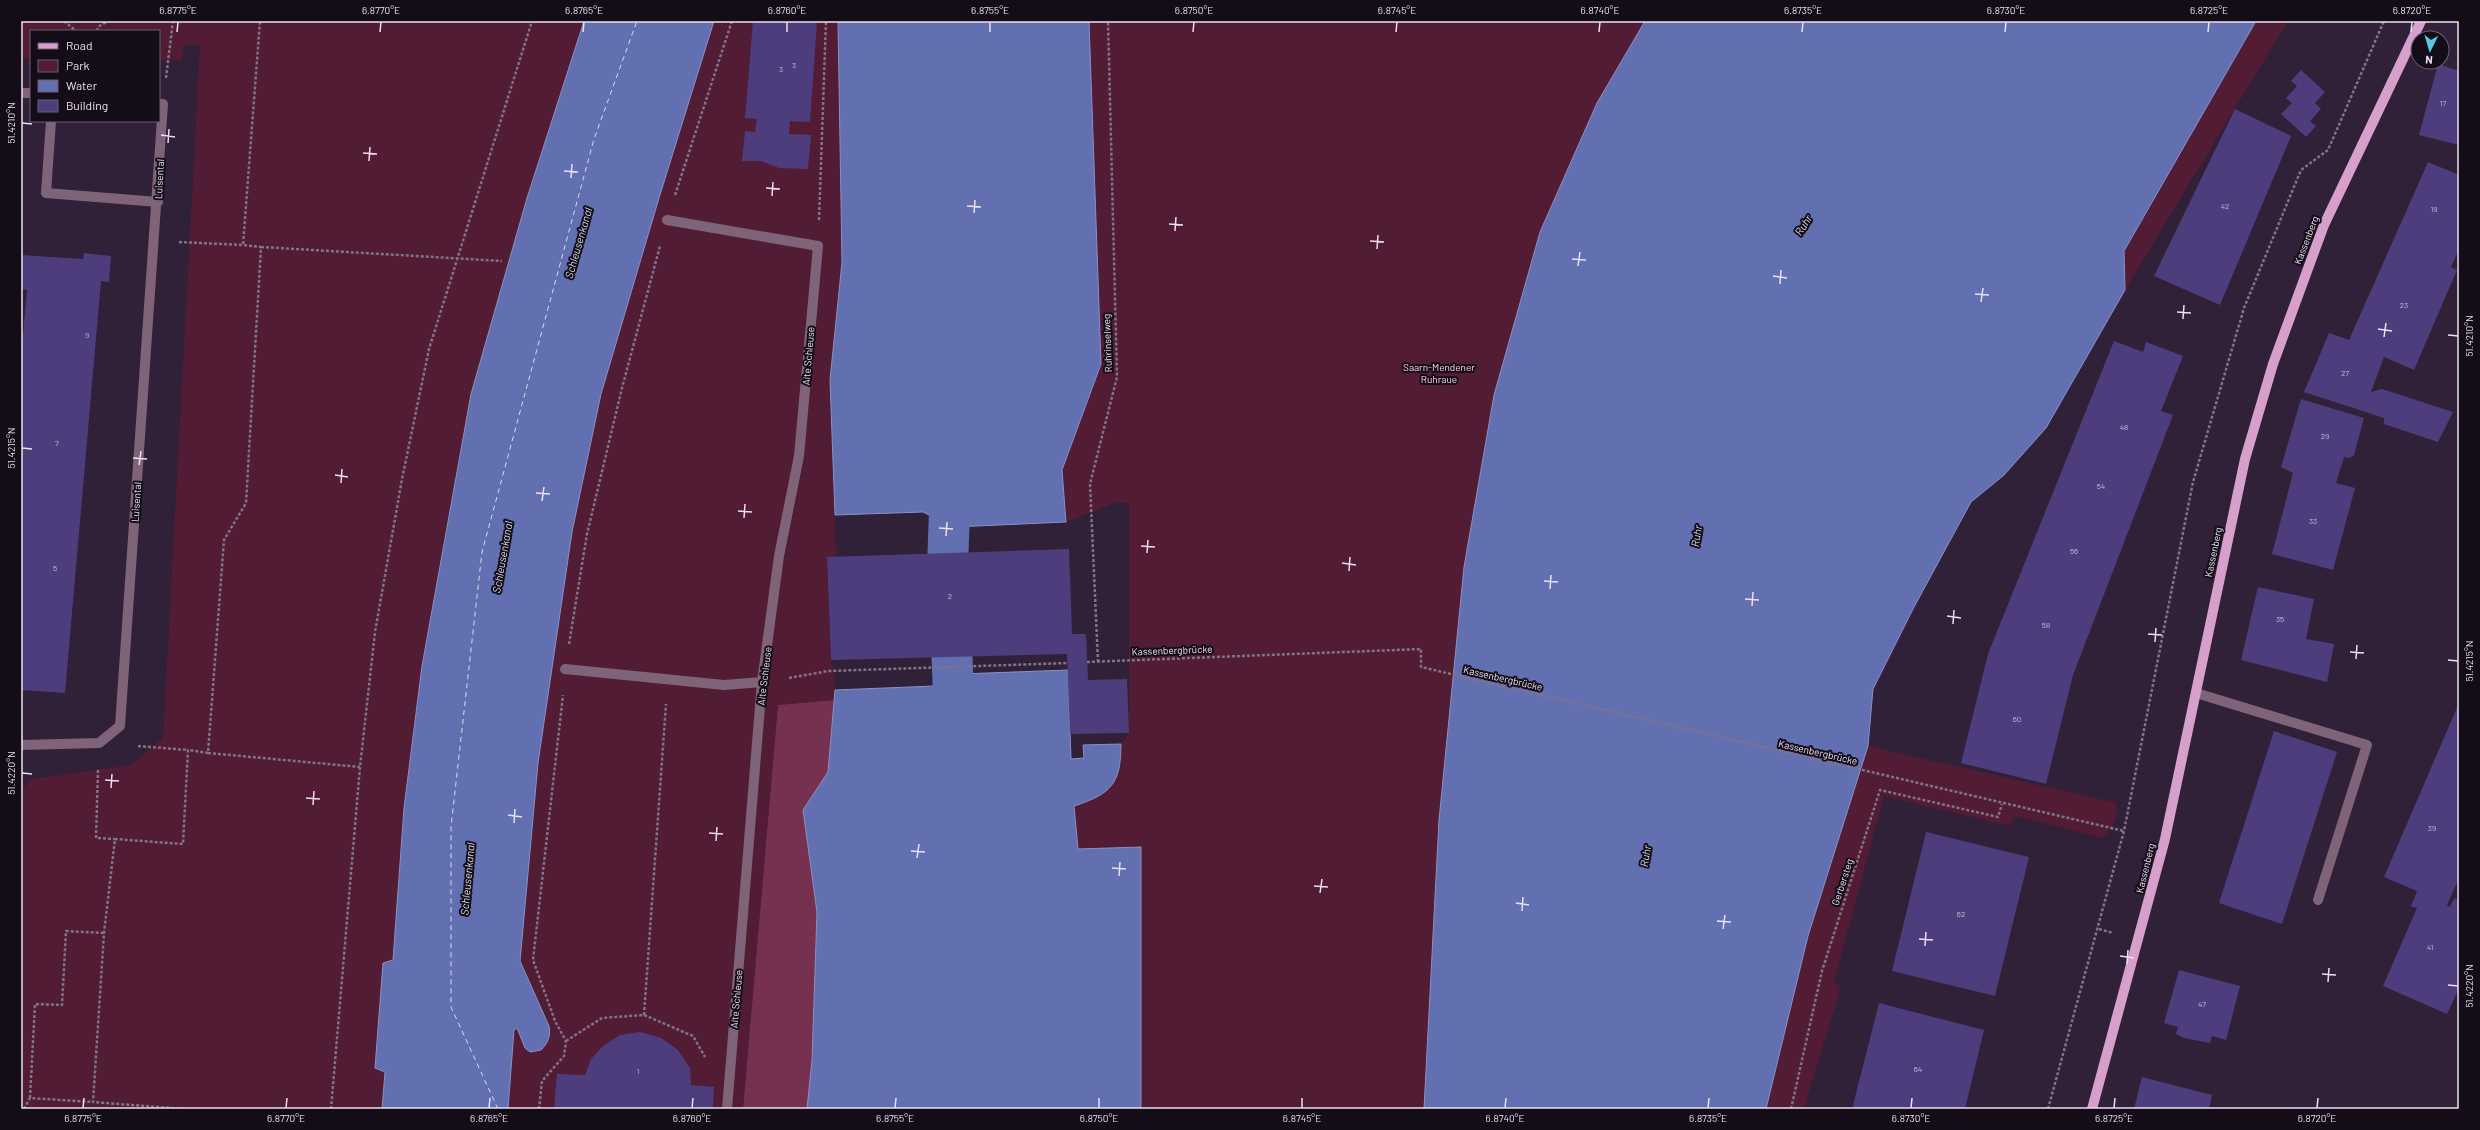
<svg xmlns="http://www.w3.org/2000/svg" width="2480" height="1130" viewBox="0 0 2480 1130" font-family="Barlow,sans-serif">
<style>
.green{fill:#511c34}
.forest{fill:#763150}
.water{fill:#626fb1;stroke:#8b91c4}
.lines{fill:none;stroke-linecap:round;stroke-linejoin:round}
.canal{stroke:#626fb1;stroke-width:41}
.ferry{stroke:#d6dbee;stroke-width:1;stroke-dasharray:5 4;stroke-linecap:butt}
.building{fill:#4e3d7c}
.path{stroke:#817388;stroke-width:2.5;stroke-dasharray:3 2;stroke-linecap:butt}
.minor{stroke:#7f6479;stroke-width:10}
.major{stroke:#d79fcb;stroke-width:10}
.ticks{fill:none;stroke:#ebe0f1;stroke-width:1.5}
.labels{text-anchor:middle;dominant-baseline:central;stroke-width:4;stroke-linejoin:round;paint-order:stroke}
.number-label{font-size:8px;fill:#c4b7d4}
.street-label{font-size:10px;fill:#ebe0f1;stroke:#140d18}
.park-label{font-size:10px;fill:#ffd3e3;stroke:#140d18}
.water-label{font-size:11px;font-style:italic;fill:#d6dbee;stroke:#140d18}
.neatline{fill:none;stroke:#ebe0f1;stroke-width:1.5}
.ticks-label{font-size:10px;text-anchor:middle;fill:#ebe0f1}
</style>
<rect width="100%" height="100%" fill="#302038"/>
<path class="green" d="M21,21H584L527,198L471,394L444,539L422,666L404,808L382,1109H28L21,1104V790L32,779L131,765L163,738L200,46L183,45L182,60H159V31H31V59L21,58Z
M714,21H838L842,262L830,380L836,557L827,558L831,660L835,678V700L778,705L743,1109H508L514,1030L517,1028L525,1048L530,1052L547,1043L550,1035L520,961L538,763L572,532L601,394L659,198Z
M1089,21H1942L1602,1109H1042L1074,806L1078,805L1121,763V744L1129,732V503L1117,502L1066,522L1062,470L1101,364Z
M2256,21H2288L2125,290L2124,251Z
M1868,746L2117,803L2116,820L2103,838L2015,816L2010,826L1884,796L1834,982L1841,987L1804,1109H1766L1808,936Z"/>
<path class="forest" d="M835,700L828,772L803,810L817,912L812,1060L807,1109H743L778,705Z"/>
<path class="water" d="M584,21H714L659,198L601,394L572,532L538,763L520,961L549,1026C551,1036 548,1043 541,1050L530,1052L525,1048L517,1028L514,1030L508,1109H382L385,1072L375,1068L383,963L393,960L404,808L422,666L471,394L527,198Z
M838,21H1089L1101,364L1062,470L1066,522L954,527L923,512L835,515L830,380L842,262Z
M1645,21H2256L2124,251L2125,290L2046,428L2004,475L1971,502L1913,609L1873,689L1868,746L1808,936L1766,1109H1424L1439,820L1464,567L1494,395L1540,232L1597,103Z
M1068,670L1071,759L1084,758L1083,745L1121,744C1121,784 1111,794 1074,806L1078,849L1141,847V1109H807L812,1060L817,912L803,810L828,772L835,690L934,686V675Z"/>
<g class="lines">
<path class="canal" d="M948,553L951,469
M952,657L955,731"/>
<path class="ferry" d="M498,1109L451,1007V827L482,552L594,139L637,21"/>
</g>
<path class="building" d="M753,21H817L810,122L790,121L789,134L811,135L808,169L779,168L761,161H742L745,131L755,132L757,119L745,118Z
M2438,64L2459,71V145L2419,135Z
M2301,70L2325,92L2315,103L2321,109L2310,121L2316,126L2306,137L2281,114L2292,103L2286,98L2297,86L2291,81Z
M2235,109L2291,136L2220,305L2154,276Z
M2428,162L2459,175V249L2451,267L2457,270L2414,370L2384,357L2371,392L2382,389L2453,412L2438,442L2384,424V418L2304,392L2329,333L2349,340Z
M84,253L111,256L109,282L101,281L65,693L21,690V357L27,290L21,289V255L83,259Z
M2114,341L2143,352L2146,342L2183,356L2161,411L2173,415L2073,675L2046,784L1961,763L1988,654Z
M2301,399L2364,418L2354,455L2349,458L2344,457L2336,483L2355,488L2333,570L2272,554L2293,473L2281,467Z
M1069,549L1072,634H1086L1088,680L1127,679L1129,733L1070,734L1067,654L831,660L827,557Z
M2258,587L2314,599L2306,639L2334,644L2327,682L2241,660Z
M2459,703V878L2447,905L2450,907L2454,898L2459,900V988L2447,1014L2383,986L2417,908L2411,906L2417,891L2384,877Z
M2274,731L2337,752L2282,924L2219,903Z
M1926,832L2029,857L1995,996L1892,971Z
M2179,970L2240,986L2226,1040L2212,1036L2210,1043L2184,1038L2176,1034L2178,1027L2164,1023Z
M1879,1003L1984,1030L1965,1109H1852Z
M640,1032L661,1038L678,1050L690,1068L691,1085L714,1087L713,1109H554L557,1074L585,1075L591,1059L603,1046L620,1035Z
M2142,1077L2212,1095L2209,1109H2134Z"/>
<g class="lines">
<path class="path" d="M64,21L76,31
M97,31L98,27L108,21
M166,78L173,21
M675,195L732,21
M819,220L826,21
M179,242L243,245
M261,247L502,261
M569,644L587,534L622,388L660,246
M1087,662L1421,649V667L2124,831
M1098,662L1090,484L1117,377L1108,21
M789,678L828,671L1068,663
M138,746L188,750
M208,753L360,767
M98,770L96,838L115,839
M2099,929L2113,933
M644,1015L666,704
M566,1041L602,1018L644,1015L693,1036L705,1057
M30,1098L35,1004L62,1005L66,931L104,933
M24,1109L30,1098L93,1102
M184,1109L93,1102L104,933L115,839L183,844L188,750L208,753L224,540L246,503L261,247L243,245L260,21
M331,1109L360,767L375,632L402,479L429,349L532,21
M539,1109L542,1081L564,1056L566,1041L555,1021L533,960L563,695
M1791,1109L1822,971L1880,790L1998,817L2002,804
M2048,1109L2124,831L2193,482L2244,308L2301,170L2328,150L2384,21"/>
<path class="minor" d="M21,93H31
M51,121L46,193L158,202
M667,220L818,246L799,456L779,556L762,682L727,1109
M565,669L724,685L762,682
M2196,693L2367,745L2318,900
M21,745L99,743L120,726L163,104H159"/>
<path class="major" d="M2092,1109L2165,839L2245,459L2273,364L2324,225L2421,21"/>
</g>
<path class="ticks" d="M177,32L178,22M380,32L381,22M583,32L584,22M787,32V22M990,32V22M1193,32L1194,22M1396,32L1397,22M1599,32L1600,22M1802,32L1803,22M2005,32L2006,22M2208,32L2209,22M2411,32L2412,22M22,123L32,124M161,135L175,137M168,143L169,129M363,153L377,154M369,161L370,147M564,171L578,172M571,178L572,164M766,188L780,189M772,196L773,182M967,206L981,207M974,213L975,200M1169,224L1183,225M1175,231L1176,217M1370,241L1384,242M1377,249L1378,235M1572,259L1586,260M1578,266L1580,252M1773,276L1787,278M1780,284L1781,270M1975,294L1989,295M1981,302L1983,288M2177,312L2191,313M2183,319L2184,305M2378,329L2392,331M2448,335L2458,336M2384,337L2386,323M22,448L32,449M133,458L147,459M139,465L141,451M335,475L348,477M341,483L342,469M536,493L550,494M542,501L544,487M738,511L752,512M744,518L745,504M939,528L953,529M946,536L947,522M1141,546L1155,547M1147,553L1148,540M1342,563L1356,565M1349,571L1350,557M1544,581L1558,582M1550,589L1551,575M1745,599L1759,600M1752,606L1753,592M1947,616L1961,618M1953,624L1954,610M2148,634L2162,635M2155,642L2156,628M2350,652L2364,653M2356,659L2357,645M2448,660L2458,661M22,773L32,774M105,780L119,781M111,788L112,774M306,798L320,799M313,805L314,791M508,815L522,817M514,823L515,809M709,833L723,834M716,841L717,827M911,851L925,852M917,858L919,844M1112,868L1126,869M1119,876L1120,862M1314,886L1328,887M1320,893L1322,879M1516,903L1529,905M1522,911L1523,897M1717,921L1731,922M1723,929L1725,915M1919,939L1933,940M1925,946L1926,932M2120,956L2134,958M2127,964L2128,950M2322,974L2336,975M2328,982L2329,968M2448,985L2458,986M83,1108L84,1098M286,1108L287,1098M489,1108L490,1098M692,1108L693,1098M895,1108L896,1098M1099,1108V1098M1302,1108V1098M1505,1108L1506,1098M1708,1108L1709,1098M1911,1108L1912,1098M2114,1108L2115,1098M2317,1108L2318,1098"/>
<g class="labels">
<g class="number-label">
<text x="794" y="65">3</text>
<text x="781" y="69">3</text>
<text x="2443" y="103">17</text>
<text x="2225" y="206">42</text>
<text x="2434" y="209">19</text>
<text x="2404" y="305">23</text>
<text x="87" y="335">9</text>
<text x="2345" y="373">27</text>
<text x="2124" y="427">48</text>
<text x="2325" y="436">29</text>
<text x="57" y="443">7</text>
<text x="2101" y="486">54</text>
<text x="2313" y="521">33</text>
<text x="2074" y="551">56</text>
<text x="55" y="568">5</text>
<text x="950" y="596">2</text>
<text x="2280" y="619">35</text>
<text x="2046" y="625">58</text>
<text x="2017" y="719">60</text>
<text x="2432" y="828">39</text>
<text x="1961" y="914">62</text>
<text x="2430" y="947">41</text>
<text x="2202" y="1004">47</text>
<text x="1918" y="1069">64</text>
<text x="638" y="1071">1</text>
</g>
<g class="street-label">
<text transform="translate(159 179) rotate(-87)">Luisental</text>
<text transform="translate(2306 240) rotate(-69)">Kassenberg</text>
<text transform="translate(1107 343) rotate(-92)">Ruhrinselweg</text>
<text transform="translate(808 356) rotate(-85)">Alte Schleuse</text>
<text transform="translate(136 502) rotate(-86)">Luisental</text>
<text transform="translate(2213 552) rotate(-78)">Kassenberg</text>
<text transform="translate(1172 650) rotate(-2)">Kassenbergbrücke</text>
<text transform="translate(764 676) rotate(-83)">Alte Schleuse</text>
<text transform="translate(1503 678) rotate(13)">Kassenbergbrücke</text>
<text transform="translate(1818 752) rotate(13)">Kassenbergbrücke</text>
<text transform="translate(2145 868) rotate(-76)">Kassenberg</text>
<text transform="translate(1842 882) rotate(-72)">Gerbersteg</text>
<text transform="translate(736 999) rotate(-85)">Alte Schleuse</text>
</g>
<g class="park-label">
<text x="1439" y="367">Saarn-Mendener<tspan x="1439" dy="12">Ruhraue</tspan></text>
</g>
<g class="water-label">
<text transform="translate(1803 225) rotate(-57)">Ruhr</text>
<text transform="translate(578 243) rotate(-74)">Schleusenkanal</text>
<text transform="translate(1696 536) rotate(-81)">Ruhr</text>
<text transform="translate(502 557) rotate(-80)">Schleusenkanal</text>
<text transform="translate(1645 856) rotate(-81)">Ruhr</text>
<text transform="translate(467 879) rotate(-85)">Schleusenkanal</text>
</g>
</g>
<rect width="2480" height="1130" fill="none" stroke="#140d18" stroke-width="44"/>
<rect x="30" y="30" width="130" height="92" fill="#140d18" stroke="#6a616f"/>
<rect x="38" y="43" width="20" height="6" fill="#d79fcb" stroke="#6a616f"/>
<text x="66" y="50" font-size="12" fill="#ebe0f1">Road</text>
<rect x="38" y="60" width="20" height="12" fill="#511c34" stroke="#6a616f"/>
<text x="66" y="70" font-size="12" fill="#ebe0f1">Park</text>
<rect x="38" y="80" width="20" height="12" fill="#626fb1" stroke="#6a616f"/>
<text x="66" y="90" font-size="12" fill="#ebe0f1">Water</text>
<rect x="38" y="100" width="20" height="12" fill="#4e3d7c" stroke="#6a616f"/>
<text x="66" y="110" font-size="12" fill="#ebe0f1">Building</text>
<g transform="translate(2430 50) rotate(185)"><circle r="19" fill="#140d18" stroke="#6a616f"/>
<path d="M0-3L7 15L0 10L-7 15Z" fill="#56c9e1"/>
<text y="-6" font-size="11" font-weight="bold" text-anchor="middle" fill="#ebe0f1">N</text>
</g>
<rect x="22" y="22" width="2436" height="1086" class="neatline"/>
<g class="ticks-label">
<text x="178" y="14">6.8775°E</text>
<text x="381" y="14">6.8770°E</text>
<text x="584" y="14">6.8765°E</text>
<text x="787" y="14">6.8760°E</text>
<text x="990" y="14">6.8755°E</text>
<text x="1194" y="14">6.8750°E</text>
<text x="1397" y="14">6.8745°E</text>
<text x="1600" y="14">6.8740°E</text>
<text x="1803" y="14">6.8735°E</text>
<text x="2006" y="14">6.8730°E</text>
<text x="2209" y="14">6.8725°E</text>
<text x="2412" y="14">6.8720°E</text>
<text transform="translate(11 123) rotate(-90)" y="4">51.4210°N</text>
<text transform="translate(2469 336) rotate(-90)" y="4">51.4210°N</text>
<text transform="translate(11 448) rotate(-90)" y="4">51.4215°N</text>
<text transform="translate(2469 661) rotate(-90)" y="4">51.4215°N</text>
<text transform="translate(11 773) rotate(-90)" y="4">51.4220°N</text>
<text transform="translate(2469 986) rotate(-90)" y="4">51.4220°N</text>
<text x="83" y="1122">6.8775°E</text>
<text x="286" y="1122">6.8770°E</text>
<text x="489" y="1122">6.8765°E</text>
<text x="692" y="1122">6.8760°E</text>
<text x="895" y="1122">6.8755°E</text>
<text x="1099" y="1122">6.8750°E</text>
<text x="1302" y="1122">6.8745°E</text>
<text x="1505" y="1122">6.8740°E</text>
<text x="1708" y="1122">6.8735°E</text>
<text x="1911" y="1122">6.8730°E</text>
<text x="2114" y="1122">6.8725°E</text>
<text x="2317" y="1122">6.8720°E</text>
</g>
</svg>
